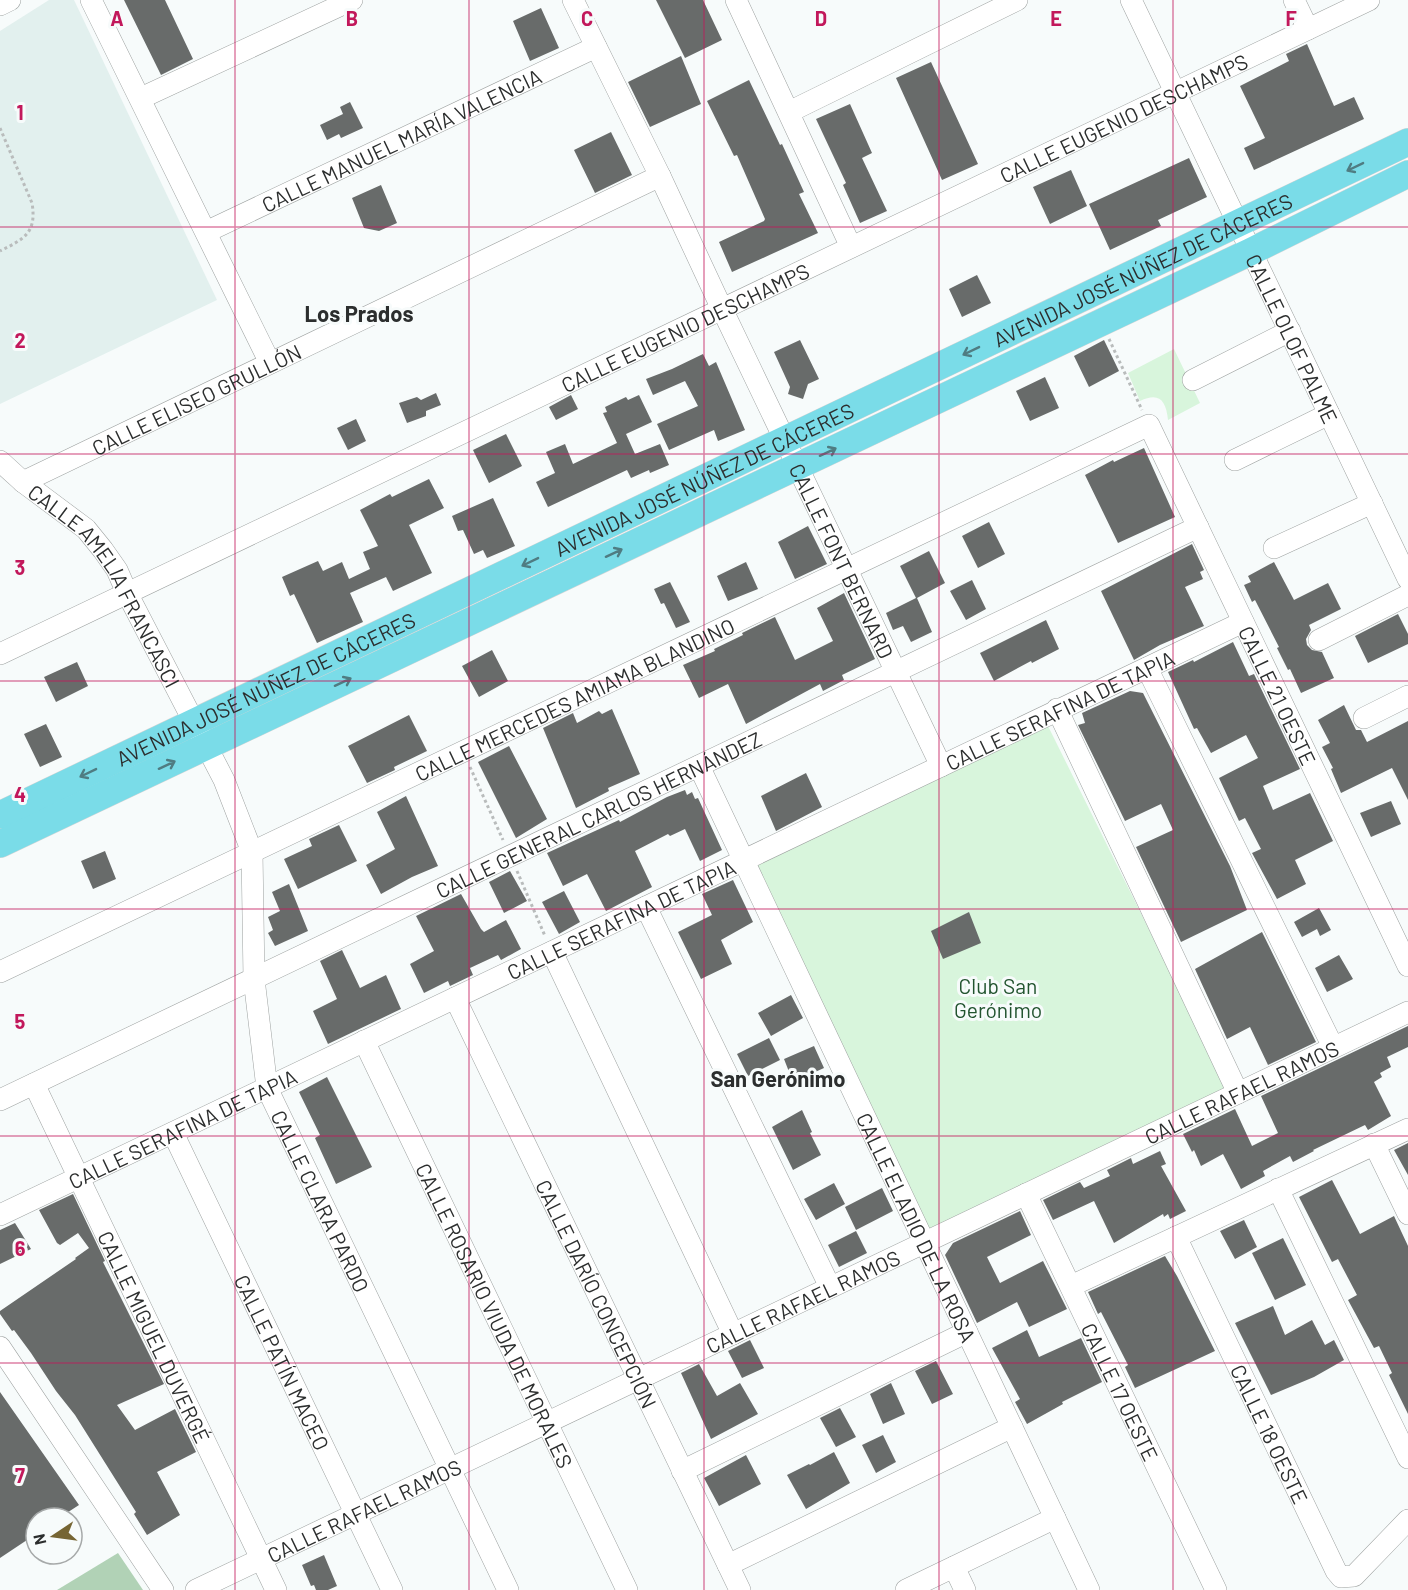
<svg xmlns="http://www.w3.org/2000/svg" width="1408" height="1590" viewBox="0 0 1408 1590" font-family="Barlow,sans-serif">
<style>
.built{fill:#e2f0ee}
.green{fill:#d8f5dc}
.forest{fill:#b1d2b6}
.building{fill:#686b6a}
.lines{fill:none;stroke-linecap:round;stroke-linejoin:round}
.minor-casing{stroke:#9ea2a1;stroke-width:22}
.major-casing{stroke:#d5d5d5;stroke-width:28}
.path{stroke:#b9bcbc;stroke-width:3;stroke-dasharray:3 3;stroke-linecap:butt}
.minor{stroke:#fff;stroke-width:21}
.major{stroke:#7adce8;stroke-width:27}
.oneway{stroke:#4f7c82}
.grid{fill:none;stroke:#c2185b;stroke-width:1.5;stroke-opacity:0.55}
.labels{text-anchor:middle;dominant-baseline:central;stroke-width:6;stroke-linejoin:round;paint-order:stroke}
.street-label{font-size:21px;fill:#2c2e2e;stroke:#f7fbfb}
.park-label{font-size:21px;fill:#22542f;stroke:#f7fbfb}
.neighbourhood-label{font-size:22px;font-weight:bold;fill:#2c2e2e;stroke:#f7fbfb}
.grid-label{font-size:20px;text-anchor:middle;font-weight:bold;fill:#c2185b;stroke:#f7fbfb;stroke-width:6;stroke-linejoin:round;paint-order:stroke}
</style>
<rect width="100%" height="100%" fill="#f7fbfb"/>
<path class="built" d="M49,0H74L217,300L0,404V31Z"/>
<path class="green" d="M1174,349L1200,403L1168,420C1166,400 1159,392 1140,401L1128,373Z
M1048,726L1230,1093L927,1230L753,865Z"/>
<path class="forest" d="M118,1553L143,1590H57Z"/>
<path class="building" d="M124,0H165L193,59L161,75Z
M656,0H703L722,40L685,58Z
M541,8L559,48L530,61L513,21Z
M1307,44L1334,106L1354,97L1364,119L1254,170L1244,148L1265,138L1240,86L1289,61L1286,54Z
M681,56L701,104L650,127L628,82Z
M931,62L978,164L942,180L896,78Z
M749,80L780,145L782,144L804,192L799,194L818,233L732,272L719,242L764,221L765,219L737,155L734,156L707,101Z
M350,102L363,128L341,138L339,134L327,140L320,125L343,114L340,107Z
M850,104L872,153L862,158L887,211L860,223L843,185L846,183L816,119Z
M611,132L632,175L595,193L574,150Z
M1189,158L1207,197L1158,220L1161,226L1110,250L1089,204Z
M1071,170L1087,206L1050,224L1033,187Z
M381,185L397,223L379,231L364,228L352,198Z
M977,275L991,303L962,317L949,289Z
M800,340L819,379L808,384L803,399L788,394L790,387L774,352Z
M1104,340L1119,371L1089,387L1074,356Z
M703,354L709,366L716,362L745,430L718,441L714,430L669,450L657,424L698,406L685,381L653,395L646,379L672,369Z
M1045,377L1059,408L1030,421L1016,391Z
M436,393L441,405L426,411V416L407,423L399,403L417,397L421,400Z
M571,395L578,409L556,420L549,407Z
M639,395L652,422L626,434L635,454L660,444L669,465L650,473L649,470L631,478L627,470L548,507L536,482L555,473L546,452L565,444L573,464L617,443L603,413L607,412L605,407L626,397L628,400Z
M356,419L366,441L348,450L337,428Z
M506,434L522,466L489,483L473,450Z
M1144,448L1175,517L1118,543L1085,475L1113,460L1114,462Z
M429,479L444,508L409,525L432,573L393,591L386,577L350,593L363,622L317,643L294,594L290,596L282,577L318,561L323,571L342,562L349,579L370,569L363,552L378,546L360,510L390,494L392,497Z
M493,498L515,546L487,558L483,550L474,554L463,530L458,531L452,516Z
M989,522L1005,554L978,568L962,536Z
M808,526L827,564L795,579L778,542Z
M1192,544L1204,570L1200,572L1203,579L1185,587L1204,626L1160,645L1134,660L1101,591Z
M929,551L945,583L917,598L932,632L911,642L903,626L893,630L886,613L916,598L900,566Z
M746,562L758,589L728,601L717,576Z
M1274,562L1294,600L1328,583L1341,609L1309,625L1311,630L1306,639L1307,645L1312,650L1322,652L1334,678L1301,693L1290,669L1288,670L1277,648L1279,647L1255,600L1252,602L1244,585L1251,582L1248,576Z
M972,580L986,609L966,620L950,591Z
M670,582L690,622L676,628L664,603L661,604L654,589Z
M844,593L875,659L842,675L844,680L823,691L820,684L746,724L728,684L699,698L683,665L715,651L714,649L743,635L742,633L775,617L795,660L833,641L817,608Z
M1398,614L1408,634V644L1368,663L1355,636Z
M1046,620L1059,649L1032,663L1031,661L994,681L980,653Z
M1233,642L1249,676L1254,674L1300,769L1263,786L1273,810L1310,793L1333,841L1295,860L1306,884L1277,899L1252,853L1261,849L1245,818L1239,821L1219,778L1258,758L1246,735L1211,753L1197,728L1194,729L1168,672L1193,660L1194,662Z
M492,650L508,681L479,697L462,666Z
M77,662L88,686L56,702L44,677Z
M1130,691L1143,693L1230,866L1247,910L1181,942L1136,847L1173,830L1161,804L1125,821L1078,725L1085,723L1082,713Z
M1344,705L1356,730H1361L1367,742L1408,721V800L1392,768L1341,793L1331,769L1333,768L1322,747L1330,743L1318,720Z
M612,709L640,774L608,788L609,791L576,808L543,728L573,713L577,723L599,711L602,714Z
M409,715L427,751L394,767L395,770L367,783L348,746Z
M46,724L62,757L40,767L24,734Z
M509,746L547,819L516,838L478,762Z
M806,773L822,807L776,831L761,796Z
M685,790L687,795L692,792L695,799L698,798L722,850L700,861L685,829L670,836L668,834L635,851L652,887L606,911L587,874L563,886L547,853L619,820L620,822L667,797Z
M406,796L438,866L412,877L381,894L366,865L395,849L377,812Z
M1391,801L1401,824L1371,837L1360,813Z
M339,825L357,861L298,889L284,859L312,846L309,839Z
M105,851L116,879L93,889L81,861Z
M510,871L527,901L504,913L489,882Z
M733,880L753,922L721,940L732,964L701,979L678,932L712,915L702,894Z
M289,884L308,931L275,946L268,933L273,930L268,917L280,911L272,892Z
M564,891L580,922L559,934L542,902Z
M461,894L481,929L484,932L506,920L521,949L501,960L498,955L470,968L473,975L450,986L448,981L424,993L410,964L434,951L416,916Z
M1319,908L1331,930L1320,936L1317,929L1302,937L1294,922Z
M969,912L981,943L943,959L931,931Z
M1262,932L1316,1042L1268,1065L1250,1027L1227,1039L1195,969Z
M342,950L360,988L386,975L401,1009L328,1044L313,1011L337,999L320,961Z
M1339,955L1353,979L1327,992L1315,968Z
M791,995L803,1018L771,1036L758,1013Z
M1408,1026V1047L1387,1057L1391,1067L1380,1073L1382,1077L1374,1082L1391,1116L1368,1130L1365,1125L1313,1150L1314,1151L1293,1162L1290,1156L1263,1171L1265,1176L1241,1189L1223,1154L1201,1166L1194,1150L1192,1152L1183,1134L1235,1109L1252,1146L1278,1133L1261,1096Z
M769,1038L780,1060L748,1076L737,1054Z
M814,1046L824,1068L793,1082L784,1059Z
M327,1077L372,1167L336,1184L315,1138L320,1135L299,1092Z
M802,1110L812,1132L810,1133L821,1155L793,1170L772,1127Z
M1408,1143V1175L1394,1150Z
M1160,1151L1166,1164L1161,1166L1186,1211L1170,1219L1168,1214L1164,1217L1163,1214L1114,1243L1094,1201L1053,1220L1043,1200L1080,1182L1084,1188L1110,1176L1107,1170L1131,1158L1133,1164Z
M1332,1180L1360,1234L1394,1216L1408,1246V1414L1389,1375L1392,1373L1379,1346L1374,1348L1348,1300L1357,1295L1338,1259L1332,1262L1299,1197Z
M834,1183L845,1204L816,1220L804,1199Z
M882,1188L893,1211L856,1230L845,1207Z
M73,1194L105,1261L103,1262L164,1384L117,1405L135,1430L175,1409L196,1452L157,1472L180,1515L147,1535L134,1514L136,1512L75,1415L56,1391L31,1353L14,1330L12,1331L0,1314V1311L76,1259L75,1258L89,1248L78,1233L60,1245L57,1243L39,1210Z
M1020,1211L1031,1235L987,1257L1000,1283L1043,1261L1067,1309L1029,1327L1017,1302L977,1323L945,1255L953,1243Z
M1244,1220L1257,1247L1235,1259L1220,1231Z
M15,1223L31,1249L0,1264V1230Z
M856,1231L867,1253L839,1267L828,1245Z
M1283,1238L1306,1285L1275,1300L1252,1253Z
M1165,1256L1177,1276L1215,1351L1135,1388L1125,1367L1128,1365L1101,1312L1098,1314L1088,1292Z
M1273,1306L1285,1335L1312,1320L1325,1345L1334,1340L1344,1360L1314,1377L1271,1395L1235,1323Z
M1027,1330L1039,1357L1081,1338L1102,1382L1062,1402L1063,1404L1027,1424L1015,1402L1020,1399L992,1348Z
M750,1340L764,1368L742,1378L728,1351Z
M936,1361L953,1394L932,1404L915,1371Z
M699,1364L717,1396L740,1383L758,1414L711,1439L681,1373Z
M891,1383L905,1414L883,1424L870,1394Z
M0,1392L79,1505L59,1518H36V1534L0,1558Z
M840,1408L856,1437L836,1447L820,1418Z
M883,1435L896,1462L876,1473L862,1445Z
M834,1452L850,1483L806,1509L787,1475L809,1464L810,1465Z
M746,1455L761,1484L719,1506L704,1478Z
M324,1555L337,1586L328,1590H316L314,1585L311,1586L302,1565Z"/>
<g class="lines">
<defs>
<g id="minor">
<path d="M91,0L270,363"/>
<path id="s1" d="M573,0L660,176L722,309L941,766"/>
<path d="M736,0L851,247"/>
<path id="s2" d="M1131,0L1408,579"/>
<path d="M1294,0L1308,29"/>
<path d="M0,5L10,0"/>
<path d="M141,98L352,0"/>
<path d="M789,112L1017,0"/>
<path id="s3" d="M206,232L596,47"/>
<path d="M1193,380L1290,331"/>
<path d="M1235,460L1329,414"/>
<path id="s4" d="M0,461L23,482L86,529L103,550L117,570L127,593L224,780L252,852L254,979L267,1088L508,1590"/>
<path id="s5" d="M23,482L660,176"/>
<path d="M1274,548L1372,503"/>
<path d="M1319,640L1408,595"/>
<path id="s6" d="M0,654L1369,0"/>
<path d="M1147,668L1333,1047"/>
<path d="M1057,709L1238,1093"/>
<path d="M1364,718L1408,696"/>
<path id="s7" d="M699,766L1089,1590"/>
<path d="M646,907L830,1287"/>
<path d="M552,952L733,1334"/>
<path id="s8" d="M0,972L1149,425L1408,966"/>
<path id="s9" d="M455,998L740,1590"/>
<path id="s10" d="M364,1041L627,1590"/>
<path id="s11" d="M34,1084L276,1590"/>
<path id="s12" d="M0,1100L1198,527"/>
<path id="s13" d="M173,1133L392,1590"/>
<path d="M1374,1144L1408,1214"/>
<path d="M1278,1189L1408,1458"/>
<path id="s14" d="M1026,1194L1216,1590"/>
<path id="s15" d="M0,1215L1243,622"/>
<path id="s16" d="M1176,1237L1336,1571L1341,1577L1354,1576L1408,1520"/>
<path d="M1071,1286L1408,1129"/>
<path d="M0,1347L163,1590"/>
<path d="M682,1471L967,1332"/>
<path d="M728,1565L1012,1427"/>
<path d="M954,1567L965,1590"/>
<path id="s17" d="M196,1590L1408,1012"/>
<path d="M906,1590L1055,1518"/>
</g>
<g id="major">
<path id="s18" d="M0,815L1408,142"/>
<path d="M0,844L1250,252L1408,174"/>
</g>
</defs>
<use href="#minor" class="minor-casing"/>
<use href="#major" class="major-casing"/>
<path class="path" d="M0,128L32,203C37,233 24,239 0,251
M1109,339L1142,410
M470,767L503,840
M517,871L545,936"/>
<use href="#minor" class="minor"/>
<use href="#major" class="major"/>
</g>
<defs><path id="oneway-shaft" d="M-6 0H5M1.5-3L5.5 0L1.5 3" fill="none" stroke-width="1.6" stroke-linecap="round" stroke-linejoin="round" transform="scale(1.5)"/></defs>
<g class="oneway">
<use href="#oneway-shaft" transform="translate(1355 167) rotate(154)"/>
<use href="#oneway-shaft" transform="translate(971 351) rotate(154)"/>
<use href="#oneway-shaft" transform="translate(828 452) rotate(-25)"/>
<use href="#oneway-shaft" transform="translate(614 553) rotate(-25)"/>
<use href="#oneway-shaft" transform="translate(530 562) rotate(154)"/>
<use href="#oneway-shaft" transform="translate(343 682) rotate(-25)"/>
<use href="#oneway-shaft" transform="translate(167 765) rotate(-25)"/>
<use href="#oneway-shaft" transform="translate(88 773) rotate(154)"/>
</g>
<path class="grid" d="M235,0V1590M469,0V1590M704,0V1590M939,0V1590M1173,0V1590M0,227H1408M0,454H1408M0,681H1408M0,909H1408M0,1136H1408M0,1363H1408"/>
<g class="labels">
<g class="street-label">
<text stroke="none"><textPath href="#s6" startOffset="1245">CALLE EUGENIO DESCHAMPS</textPath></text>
<text stroke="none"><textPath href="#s3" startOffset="216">CALLE MANUEL MARÍA VALENCIA</textPath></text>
<text stroke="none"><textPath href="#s18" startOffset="1266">AVENIDA JOSÉ NÚÑEZ DE CÁCERES</textPath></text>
<text stroke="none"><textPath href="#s6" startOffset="759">CALLE EUGENIO DESCHAMPS</textPath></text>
<text stroke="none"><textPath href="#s2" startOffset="375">CALLE OLOF PALME</textPath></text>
<text stroke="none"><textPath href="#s5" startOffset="192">CALLE ELISEO GRULLÓN</textPath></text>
<text stroke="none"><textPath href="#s18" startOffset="780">AVENIDA JOSÉ NÚÑEZ DE CÁCERES</textPath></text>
<text stroke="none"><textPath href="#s1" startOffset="622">CALLE FONT BERNARD</textPath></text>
<text stroke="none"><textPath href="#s4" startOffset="166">CALLE AMELIA FRANCASCI</textPath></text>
<text stroke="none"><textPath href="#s18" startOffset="294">AVENIDA JOSÉ NÚÑEZ DE CÁCERES</textPath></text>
<text stroke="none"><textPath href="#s8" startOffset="1572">CALLE 21 OESTE</textPath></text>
<text stroke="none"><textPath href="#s8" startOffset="636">CALLE MERCEDES AMIAMA BLANDINO</textPath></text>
<text stroke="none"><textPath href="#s15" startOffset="1174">CALLE SERAFINA DE TAPIA</textPath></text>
<text stroke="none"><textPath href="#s12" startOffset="663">CALLE GENERAL CARLOS HERNÁNDEZ</textPath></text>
<text stroke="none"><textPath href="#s15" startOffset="688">CALLE SERAFINA DE TAPIA</textPath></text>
<text stroke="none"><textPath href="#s17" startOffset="1158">CALLE RAFAEL RAMOS</textPath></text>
<text stroke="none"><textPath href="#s15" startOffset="202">CALLE SERAFINA DE TAPIA</textPath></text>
<text stroke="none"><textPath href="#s4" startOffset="836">CALLE CLARA PARDO</textPath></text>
<text stroke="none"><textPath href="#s7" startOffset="510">CALLE ELADIO DE LA ROSA</textPath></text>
<text stroke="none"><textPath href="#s9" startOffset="328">CALLE DARÍO CONCEPCIÓN</textPath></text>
<text stroke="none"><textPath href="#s17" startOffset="672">CALLE RAFAEL RAMOS</textPath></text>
<text stroke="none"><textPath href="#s10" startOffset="304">CALLE ROSARIO VIUDA DE MORALES</textPath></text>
<text stroke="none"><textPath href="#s11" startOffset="280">CALLE MIGUEL DUVERGÉ</textPath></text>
<text stroke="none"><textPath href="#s13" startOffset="254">CALLE PATÍN MACEO</textPath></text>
<text stroke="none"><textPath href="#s14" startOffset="219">CALLE 17 OESTE</textPath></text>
<text stroke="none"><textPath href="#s16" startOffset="218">CALLE 18 OESTE</textPath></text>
<text stroke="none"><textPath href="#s17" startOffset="186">CALLE RAFAEL RAMOS</textPath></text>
</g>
<g class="park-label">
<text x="998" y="985">Club San<tspan x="998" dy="24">Gerónimo</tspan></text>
</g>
<g class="neighbourhood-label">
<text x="359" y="313">Los Prados</text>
<text x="778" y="1078">San Gerónimo</text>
</g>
</g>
<g class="grid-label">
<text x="117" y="26">A</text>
<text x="352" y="26">B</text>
<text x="587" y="26">C</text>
<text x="821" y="26">D</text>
<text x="1056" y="26">E</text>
<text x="1291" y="26">F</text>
<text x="20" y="120">1</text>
<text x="20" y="348">2</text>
<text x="20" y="575">3</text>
<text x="20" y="802">4</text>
<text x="20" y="1029">5</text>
<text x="20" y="1256">6</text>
<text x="20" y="1483">7</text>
</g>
<g transform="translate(54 1536) rotate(257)"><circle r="28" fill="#f7fbfb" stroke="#a6a9a9" stroke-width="1.5"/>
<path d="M0-4.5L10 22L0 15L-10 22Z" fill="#766533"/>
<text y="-9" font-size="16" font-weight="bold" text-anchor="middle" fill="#2c2e2e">N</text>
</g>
</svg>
